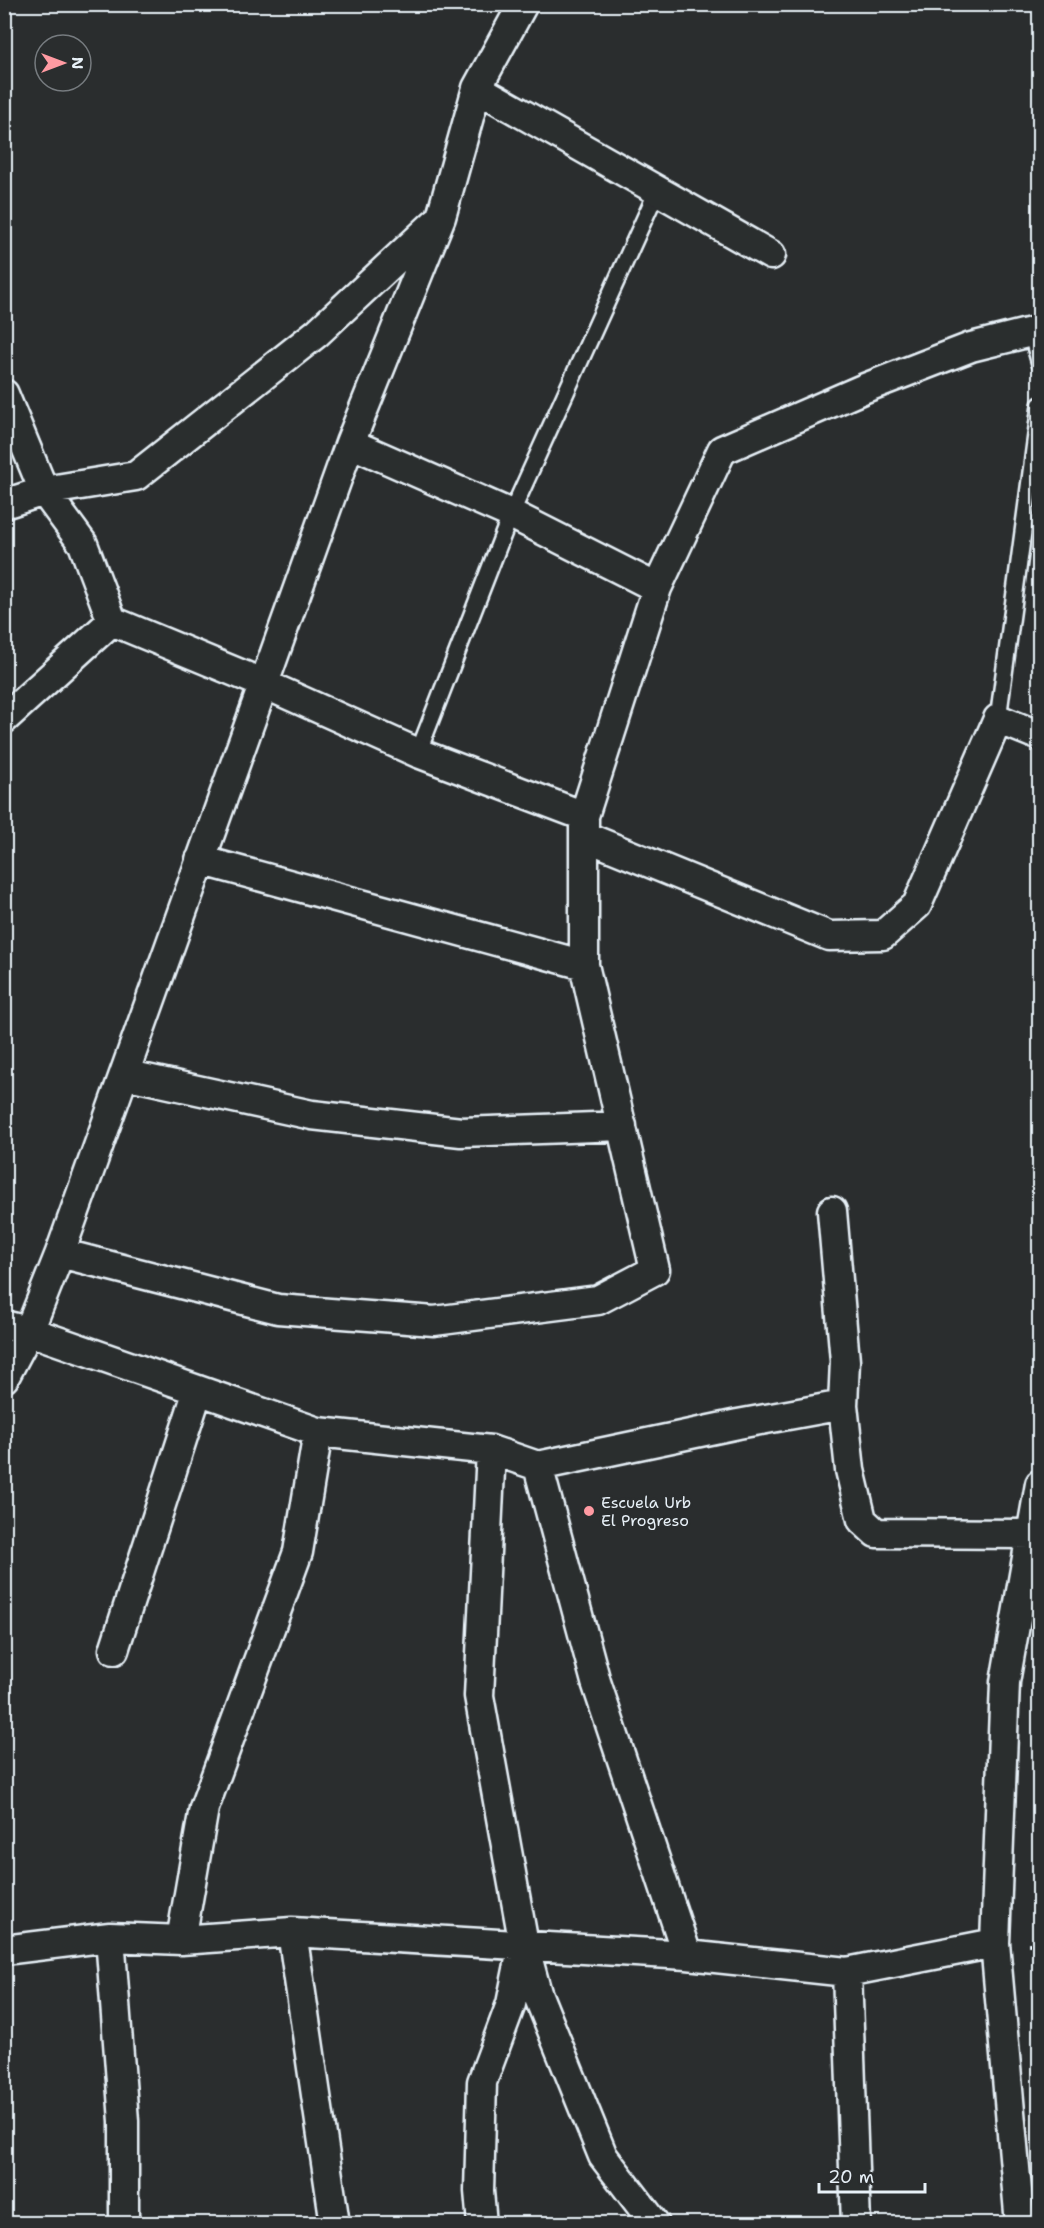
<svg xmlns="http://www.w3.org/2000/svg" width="1044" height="2228" viewBox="0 0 1044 2228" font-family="'Shantell Sans',sans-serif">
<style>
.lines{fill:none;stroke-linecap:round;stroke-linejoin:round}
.service-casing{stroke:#e8f1f8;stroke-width:20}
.minor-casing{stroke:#e8f1f8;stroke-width:33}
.path{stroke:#e8f1f8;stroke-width:4;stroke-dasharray:4.5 4.5;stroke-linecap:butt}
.service{stroke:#2a2d2e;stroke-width:15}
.minor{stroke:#2a2d2e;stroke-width:28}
.poi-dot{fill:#ff9aa2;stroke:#2a2d2e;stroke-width:2}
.labels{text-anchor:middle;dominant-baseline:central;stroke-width:5;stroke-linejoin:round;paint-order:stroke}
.poi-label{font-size:16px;fill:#e8f1f8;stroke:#2a2d2e;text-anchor:start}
</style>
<rect width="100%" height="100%" fill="#2a2d2e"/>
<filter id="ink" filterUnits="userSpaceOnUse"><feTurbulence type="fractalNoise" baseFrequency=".0167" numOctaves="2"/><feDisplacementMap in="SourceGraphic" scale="12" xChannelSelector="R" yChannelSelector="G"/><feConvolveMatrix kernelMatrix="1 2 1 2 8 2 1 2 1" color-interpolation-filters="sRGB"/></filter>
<g filter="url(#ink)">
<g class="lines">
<defs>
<path id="service" d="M1031,332L1040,364
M998,719L1040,405
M418,753L511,514L657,191"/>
<path id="minor" d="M477,88L771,255
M4,394L44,491L83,544L112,621
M350,443L511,514L657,588
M4,504L44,491L136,476L317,333L435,223
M4,719L112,621L262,683L418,753L584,816
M584,836L829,936L883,935L917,905L998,719L1040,736
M200,860L584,965
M124,1074L312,1115L461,1132L622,1126
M832,1211L845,1361L843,1405
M60,1253L278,1309L434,1321L598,1300L655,1270L584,965V816L657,588L722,450L865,388L971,347L1031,332
M4,1325L29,1331L318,1432L491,1450L538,1466L738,1424L843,1405L850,1470L862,1520L876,1533L1030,1534
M4,1378L29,1331L60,1253L350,443L441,217L477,88L523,4
M491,1450L479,1696L524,1945L537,1993L603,2156L655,2224
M538,1466L596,1682L687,1955
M114,1650L198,1390
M292,1932L335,2224
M110,1937L124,2121V2224
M181,1940L204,1808L298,1552L318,1432
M4,1950L110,1937L181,1940L292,1932L687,1955L847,1972L995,1943
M847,1972L856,2224
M482,2224L479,2191L482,2082L511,2004L522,1950
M1020,2224L995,1943L1005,1682L1040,1484"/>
</defs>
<use href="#service" class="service-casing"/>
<use href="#minor" class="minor-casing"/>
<path class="path" d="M1028,1944H1040"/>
<use href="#service" class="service"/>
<use href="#minor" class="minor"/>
</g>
</g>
<circle class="poi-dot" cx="589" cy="1511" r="6"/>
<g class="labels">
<g class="poi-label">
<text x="601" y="1502">Escuela Urb<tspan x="601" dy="18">El Progreso</tspan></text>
</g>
</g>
<rect width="1044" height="2228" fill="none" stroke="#2a2d2e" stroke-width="24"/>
<rect x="12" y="12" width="1020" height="2204" fill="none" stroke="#e8f1f8" stroke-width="2" filter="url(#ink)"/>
<g transform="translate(63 63) rotate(90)"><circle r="28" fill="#2a2d2e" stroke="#767b7f" stroke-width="1.5"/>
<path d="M0-4.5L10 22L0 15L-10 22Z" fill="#ff9aa2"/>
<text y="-9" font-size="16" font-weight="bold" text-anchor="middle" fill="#e8f1f8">N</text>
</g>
<path d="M819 2183v9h106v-9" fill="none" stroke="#e8f1f8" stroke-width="3"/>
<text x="828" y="2183" font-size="18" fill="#e8f1f8" stroke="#2a2d2e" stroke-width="4.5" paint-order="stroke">20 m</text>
</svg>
